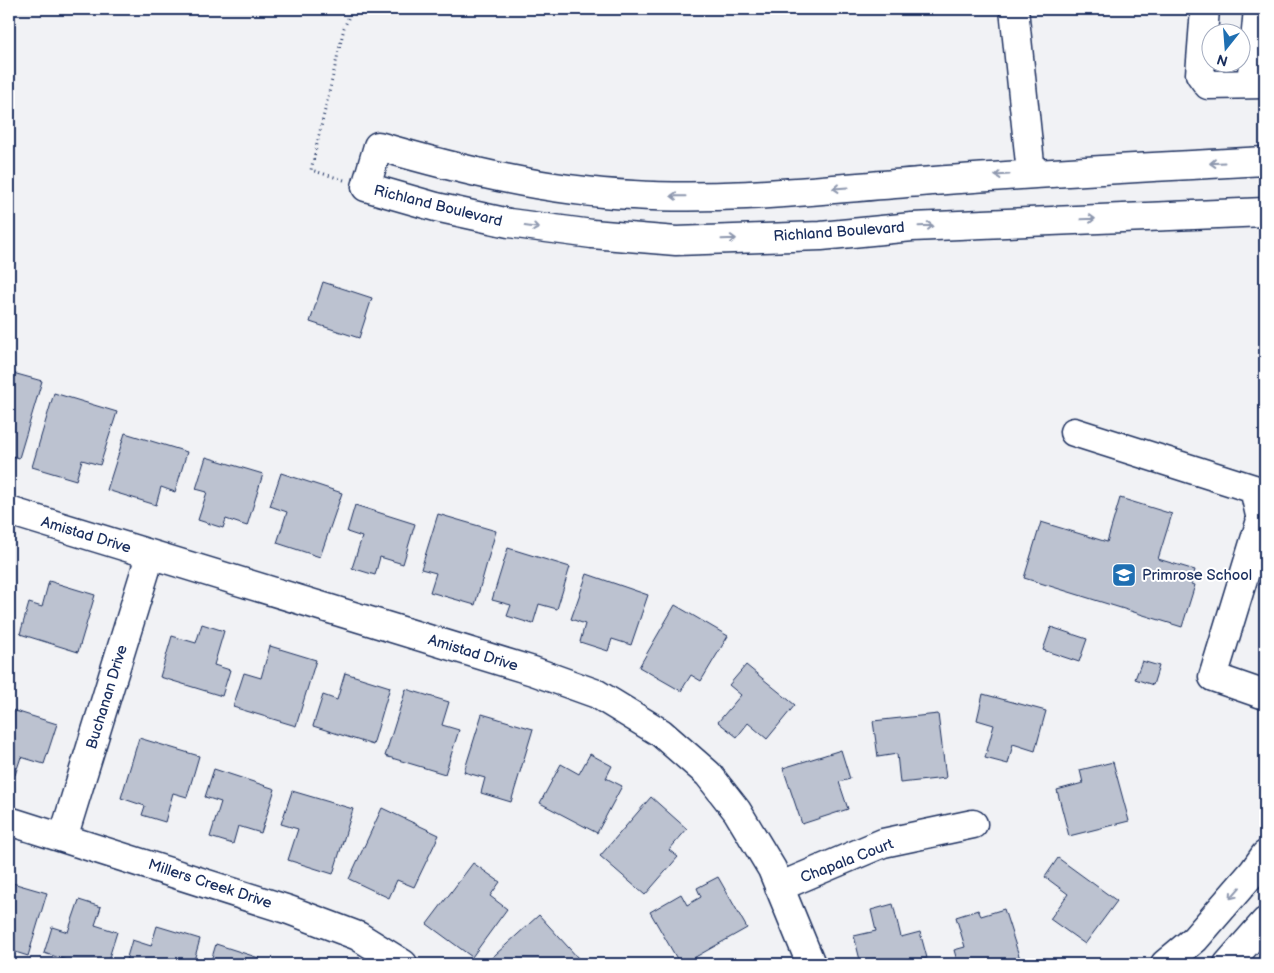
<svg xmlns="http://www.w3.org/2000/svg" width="1274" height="973" viewBox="0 0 1274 973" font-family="'Balsamiq Sans',sans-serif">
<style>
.building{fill:#bcc2d0;stroke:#1b2f5e}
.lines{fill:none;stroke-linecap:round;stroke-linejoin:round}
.minor-casing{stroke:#1b2f5e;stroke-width:31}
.path{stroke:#1b2f5e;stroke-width:3;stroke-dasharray:1 4;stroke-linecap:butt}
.minor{stroke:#fff;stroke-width:28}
.oneway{stroke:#8d97ae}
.labels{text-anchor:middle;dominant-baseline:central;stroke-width:4;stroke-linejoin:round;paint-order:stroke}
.street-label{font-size:15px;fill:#1b2f5e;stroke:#fff}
.poi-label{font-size:15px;fill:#1b2f5e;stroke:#fff;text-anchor:start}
</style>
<rect width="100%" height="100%" fill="#f1f2f5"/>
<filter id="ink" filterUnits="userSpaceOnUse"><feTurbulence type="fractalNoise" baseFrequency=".02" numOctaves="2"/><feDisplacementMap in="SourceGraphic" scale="10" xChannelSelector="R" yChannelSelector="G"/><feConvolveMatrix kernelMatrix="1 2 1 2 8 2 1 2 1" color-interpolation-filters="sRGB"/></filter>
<g filter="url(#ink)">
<path class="building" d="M323,282L372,298L359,338L310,322Z
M13,373L42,381L19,458L9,455V379L11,380Z
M54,393L117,412L100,465L82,460L76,480L32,467Z
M125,433L187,452L175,492L161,487L156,505L107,490Z
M206,457L263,474L247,526L226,519L223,528L198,520L207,492L196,489Z
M281,473L342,493L320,557L277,543L287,512L270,506Z
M1120,498L1172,514L1158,559L1195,570L1191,584L1195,585L1182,627L1024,578L1041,522L1107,542Z
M355,505L415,524L403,564L380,557L375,575L352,568L362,537L347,532Z
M438,514L496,531L475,605L430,592L436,573L421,569Z
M508,548L570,567L557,609L539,604L533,624L507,616L511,605L492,600Z
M587,574L648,595L631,645L612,639L608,651L580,642L585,624L571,619Z
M49,581L95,595L78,652L20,634L29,603L42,607Z
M675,605L728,636L701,681L691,675L681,691L639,667Z
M202,624L224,631L214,665L230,670L222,696L160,677L172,636L196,643Z
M1051,627L1087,639L1079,662L1043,650Z
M270,646L316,660L296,726L233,707L244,673L261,678Z
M1142,661L1159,666L1153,685L1135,679Z
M746,665L795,705L767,739L748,723L737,737L718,722L741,695L729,685Z
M345,673L390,687L373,745L313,726L323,695L337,700Z
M406,689L449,702L442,725L459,730L445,774L385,756Z
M983,694L1046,711L1035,751L1013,744L1008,764L985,758L994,725L977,720Z
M9,709L57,724L44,764L21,757L15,775L9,773Z
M482,714L533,729L511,802L481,793L485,778L464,772Z
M938,714L946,778L900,783L897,754L878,757L873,721Z
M139,738L199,756L187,797L173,793L165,822L142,815L145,806L121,798Z
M841,750L850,779L839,782L848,809L802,824L783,768Z
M590,754L612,766L606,778L622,786L597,833L540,803L561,764L579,774Z
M1113,762L1129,821L1069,836L1057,790L1083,783L1080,770Z
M214,769L275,789L261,833L238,826L233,844L210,837L221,802L205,797Z
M292,791L353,809L333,874L288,860L298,829L281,824Z
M651,797L687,829L669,850L678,857L645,895L600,856Z
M382,808L439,835L414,887L397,880L389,898L349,879Z
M1058,858L1117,901L1085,944L1050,919L1068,894L1045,877Z
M473,863L500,882L490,896L507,909L472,957L427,924Z
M718,877L747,928L683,964H680L650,912L681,894L687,905L701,897L697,888Z
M9,882L47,893L28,956L9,950Z
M79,900L101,907L95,925L117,932L107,964H79L44,953L52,927L68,932Z
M893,904L901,937L920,932L927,958L902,964H861L854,936L876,931L871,910Z
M1004,909L1021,962L1013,964H958L954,950L965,947L956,917L978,910L981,916Z
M539,915L578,958L572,964H485Z
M157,926L200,939L193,964H125L132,940L151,946Z
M216,944L259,958L257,964H210Z"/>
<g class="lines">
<defs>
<path id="minor" d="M1014,9L1031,173
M1205,9L1200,74L1208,85L1265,84
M1251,84L1258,9
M1265,161C1150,167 1035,173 920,182C825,189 729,201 633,195C546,191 461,170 378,146L366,187L436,207L509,223L592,234L676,241L821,236L912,227L1265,212
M1074,432L1254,489L1261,520L1265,521
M9,511L533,671L597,694L661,733L708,774L737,811L772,869L811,964
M1261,520L1213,677L1265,695
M9,821L289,910L358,936L403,964
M63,838L150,556
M779,887L883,843L973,824
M1165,964L1195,939L1253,872L1265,855
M1228,964L1265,922"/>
</defs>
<use href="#minor" class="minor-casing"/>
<path class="path" d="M344,180L311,170L344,28L352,9"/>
<use href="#minor" class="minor"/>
</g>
<defs><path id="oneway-shaft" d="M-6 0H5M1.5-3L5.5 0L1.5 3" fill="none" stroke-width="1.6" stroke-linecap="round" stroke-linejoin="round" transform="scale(1.25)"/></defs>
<g class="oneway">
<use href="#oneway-shaft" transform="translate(1217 163) rotate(177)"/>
<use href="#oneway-shaft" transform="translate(1002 175) rotate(176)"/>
<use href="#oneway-shaft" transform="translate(840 188) rotate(176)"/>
<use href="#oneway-shaft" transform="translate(678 196) rotate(-179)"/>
<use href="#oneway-shaft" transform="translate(1088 219) rotate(-2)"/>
<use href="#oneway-shaft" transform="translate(926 226) rotate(-2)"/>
<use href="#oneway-shaft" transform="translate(532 227) rotate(8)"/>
<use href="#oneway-shaft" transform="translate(729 239) rotate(-2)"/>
<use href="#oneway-shaft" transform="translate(1235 893) rotate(131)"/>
</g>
</g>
<defs>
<symbol id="school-square" viewBox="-11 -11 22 22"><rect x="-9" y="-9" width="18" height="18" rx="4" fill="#1f6fb2" stroke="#fff"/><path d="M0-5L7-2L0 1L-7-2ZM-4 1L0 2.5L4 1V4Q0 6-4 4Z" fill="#fff"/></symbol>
</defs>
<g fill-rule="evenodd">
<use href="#school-square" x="1110" y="561" width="28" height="28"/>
</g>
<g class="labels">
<g class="street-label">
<text transform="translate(438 206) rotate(14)">Richland Boulevard</text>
<text transform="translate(839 232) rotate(-4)">Richland Boulevard</text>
<text transform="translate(86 535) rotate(17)">Amistad Drive</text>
<text transform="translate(473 653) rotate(17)">Amistad Drive</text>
<text transform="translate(107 697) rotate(-73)">Buchanan Drive</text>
<text transform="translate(847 861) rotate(-21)">Chapala Court</text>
<text transform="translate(210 884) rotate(18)">Millers Creek Drive</text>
</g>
<g class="poi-label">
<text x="1142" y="575">Primrose School</text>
</g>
</g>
<rect width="1274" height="973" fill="none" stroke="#fff" stroke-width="30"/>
<rect x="15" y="15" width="1244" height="943" fill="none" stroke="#1b2f5e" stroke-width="2" filter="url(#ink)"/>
<g transform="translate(1226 48) rotate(197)"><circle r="24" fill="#ffffff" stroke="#a4acbf"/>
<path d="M0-4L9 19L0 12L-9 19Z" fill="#1f6fb2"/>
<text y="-8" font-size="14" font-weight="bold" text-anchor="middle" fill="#1b2f5e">N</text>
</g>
</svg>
